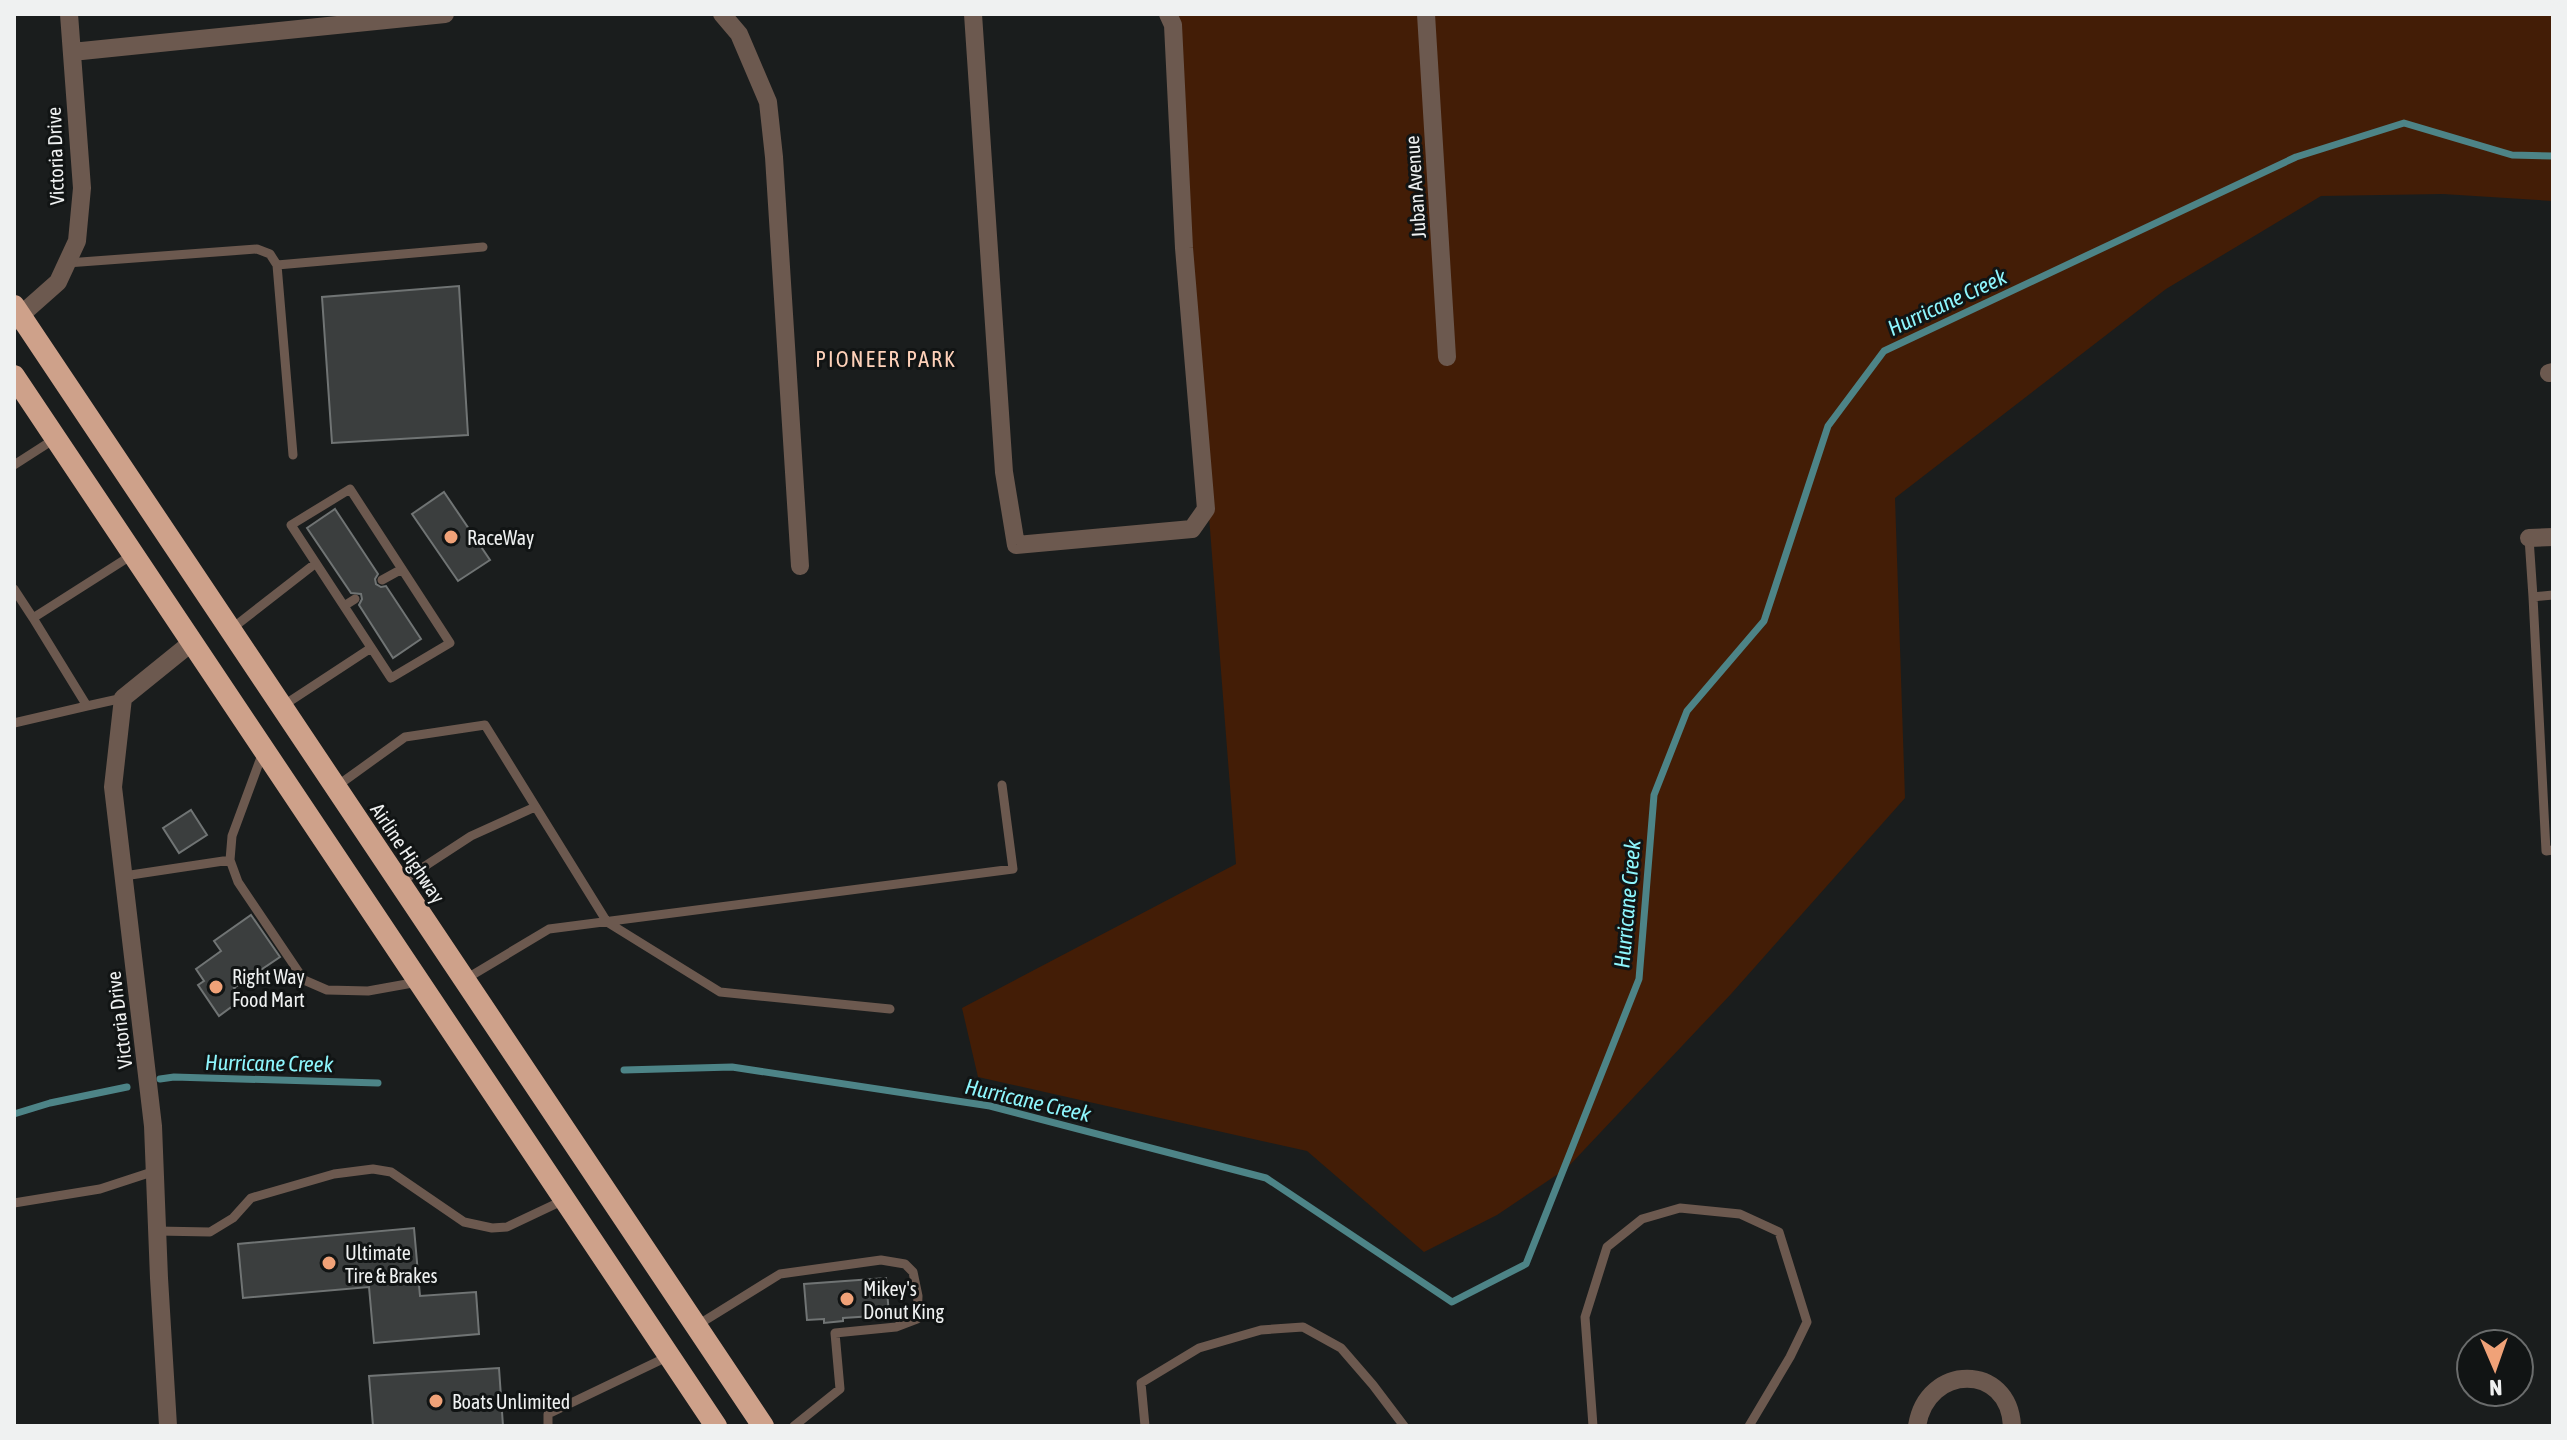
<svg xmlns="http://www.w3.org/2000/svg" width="2567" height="1440" viewBox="0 0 2567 1440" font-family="'Asap Condensed',sans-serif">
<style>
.green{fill:#431d06}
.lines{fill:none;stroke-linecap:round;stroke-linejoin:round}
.stream{stroke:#4d8487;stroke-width:7}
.building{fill:#3b3e3e;stroke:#707474;stroke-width:2}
.service{stroke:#6c594f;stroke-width:9}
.minor{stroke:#6c594f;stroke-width:18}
.trunk{stroke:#cea18a;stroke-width:22}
.poi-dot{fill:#f0a278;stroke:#111414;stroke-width:3}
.labels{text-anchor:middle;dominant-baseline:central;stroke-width:6;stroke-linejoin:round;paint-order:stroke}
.street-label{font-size:20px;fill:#eff1f1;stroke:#111414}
.poi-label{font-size:20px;fill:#eff1f1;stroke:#111414;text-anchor:start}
.water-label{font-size:22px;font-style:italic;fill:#8ef6fd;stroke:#111414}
.neighbourhood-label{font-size:22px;letter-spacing:2px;fill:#fed1b9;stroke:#111414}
</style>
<rect width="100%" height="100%" fill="#1a1d1d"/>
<path class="green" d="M1170,14H2553V201L2443,194L2321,196L2166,289L1895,498L1905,798L1731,994L1567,1168L1497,1215L1424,1252L1307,1151L978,1077L962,1008L1236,864Z"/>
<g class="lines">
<path class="stream" d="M624,1070L732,1067L990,1106L1266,1178L1452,1302L1526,1264L1639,979L1654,795L1687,711L1764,621L1828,426L1884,351L2296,157L2404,123L2512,155L2553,156
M160,1079L174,1077L378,1083
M14,1114L50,1103L127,1087"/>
</g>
<path class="building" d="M459,286L468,435L332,443L322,297Z
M444,492L490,560L458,581L412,514Z
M335,509L378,574L375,579L376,584L381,587L386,586L421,639L393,658L359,605L362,599L361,594L351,593L307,528Z
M191,810L207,835L179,853L163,828Z
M251,915L280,957L234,988L242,999L219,1016L198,985L204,981L196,969L221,951L214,941Z
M414,1228L420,1296L476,1292L479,1334L374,1343L369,1287L243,1298L238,1244Z
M886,1278L889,1315L843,1318V1321L824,1323V1319L807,1320L804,1284Z
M499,1368L503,1426H373L369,1376Z"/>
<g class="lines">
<path class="service" d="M67,263L257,249L270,254L277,265L293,455
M277,265L483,247
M14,465L56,438
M350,489L450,643L391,678L291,525Z
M2529,538L2533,597
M382,580L402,569
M14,589L33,618L132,555
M2553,595L2533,597L2546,851L2553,850
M344,606L355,599
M33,618L87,706L123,698
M230,630L316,563
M281,707L371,648
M14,723L87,706
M263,752L232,836L230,860L238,882L304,980L327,990L368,991L418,982
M337,786L405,737L485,725L607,922L720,992L890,1009
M124,876L230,860
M399,883L471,836L535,807
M464,980L549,929L1013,869L1002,785
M14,1203L100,1189L155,1171
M157,1231L210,1232L233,1218L251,1198L334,1174L373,1169L391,1172L464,1222L492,1228L507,1227L564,1200
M696,1326L780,1274L881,1260L905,1264L913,1272L918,1296L917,1319L896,1327L835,1333L840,1389L794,1426
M548,1426V1414L669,1356
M1145,1426L1141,1383L1199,1348L1261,1330L1303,1327L1341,1348L1373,1385L1404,1426
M1593,1426L1585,1317L1607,1247L1642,1219L1680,1208L1740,1214L1779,1232L1807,1322L1790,1357L1749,1426"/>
<path class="minor" d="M722,14L739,34L768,102L774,157L800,566
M973,14L1004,472L1016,545L1192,529L1206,509L1184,248L1173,25L1168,14
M1426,14L1447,357
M72,52L445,14
M14,321L58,282L77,241L82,188L69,14
M2549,373L2553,372
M2529,538L2553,537
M168,1426L159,1278L153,1126L113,787L123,698L191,643
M1917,1426C1927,1363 2009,1363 2012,1426"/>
<path class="trunk" d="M14,306L763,1426
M14,376L716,1426"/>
</g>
<g class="poi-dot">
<circle cx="451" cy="537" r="8"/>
<circle cx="216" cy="987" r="8"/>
<circle cx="329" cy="1263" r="8"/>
<circle cx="847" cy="1299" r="8"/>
<circle cx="436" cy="1401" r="8"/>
</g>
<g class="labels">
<g class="street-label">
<text transform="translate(55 156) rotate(-92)">Victoria Drive</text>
<text transform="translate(1415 187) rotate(-94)">Juban Avenue</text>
<text transform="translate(408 853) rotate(56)">Airline Highway</text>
<text transform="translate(119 1020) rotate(-97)">Victoria Drive</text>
</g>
<g class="poi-label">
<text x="467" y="537">RaceWay</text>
<text x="232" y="976">Right Way<tspan x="232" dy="23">Food Mart</tspan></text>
<text x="345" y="1252">Ultimate<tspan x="345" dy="23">Tire &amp; Brakes</tspan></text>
<text x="863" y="1288">Mikey's<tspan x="863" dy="23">Donut King</tspan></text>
<text x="452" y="1401">Boats Unlimited</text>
</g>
<g class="water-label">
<text transform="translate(1947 302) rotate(-25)">Hurricane Creek</text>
<text transform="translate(1627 904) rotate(-85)">Hurricane Creek</text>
<text transform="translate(269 1063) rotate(1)">Hurricane Creek</text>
<text transform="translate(1028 1100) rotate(13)">Hurricane Creek</text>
</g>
<g class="neighbourhood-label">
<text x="886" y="359">PIONEER PARK</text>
</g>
</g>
<rect width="2567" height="1440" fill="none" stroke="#eff1f1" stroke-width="32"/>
<g transform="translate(2495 1368) rotate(178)"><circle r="38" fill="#111414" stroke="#6a6c6c" stroke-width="2"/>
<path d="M0-6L14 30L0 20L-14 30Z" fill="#f0a278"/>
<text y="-12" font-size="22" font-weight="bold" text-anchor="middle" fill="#eff1f1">N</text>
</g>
</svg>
